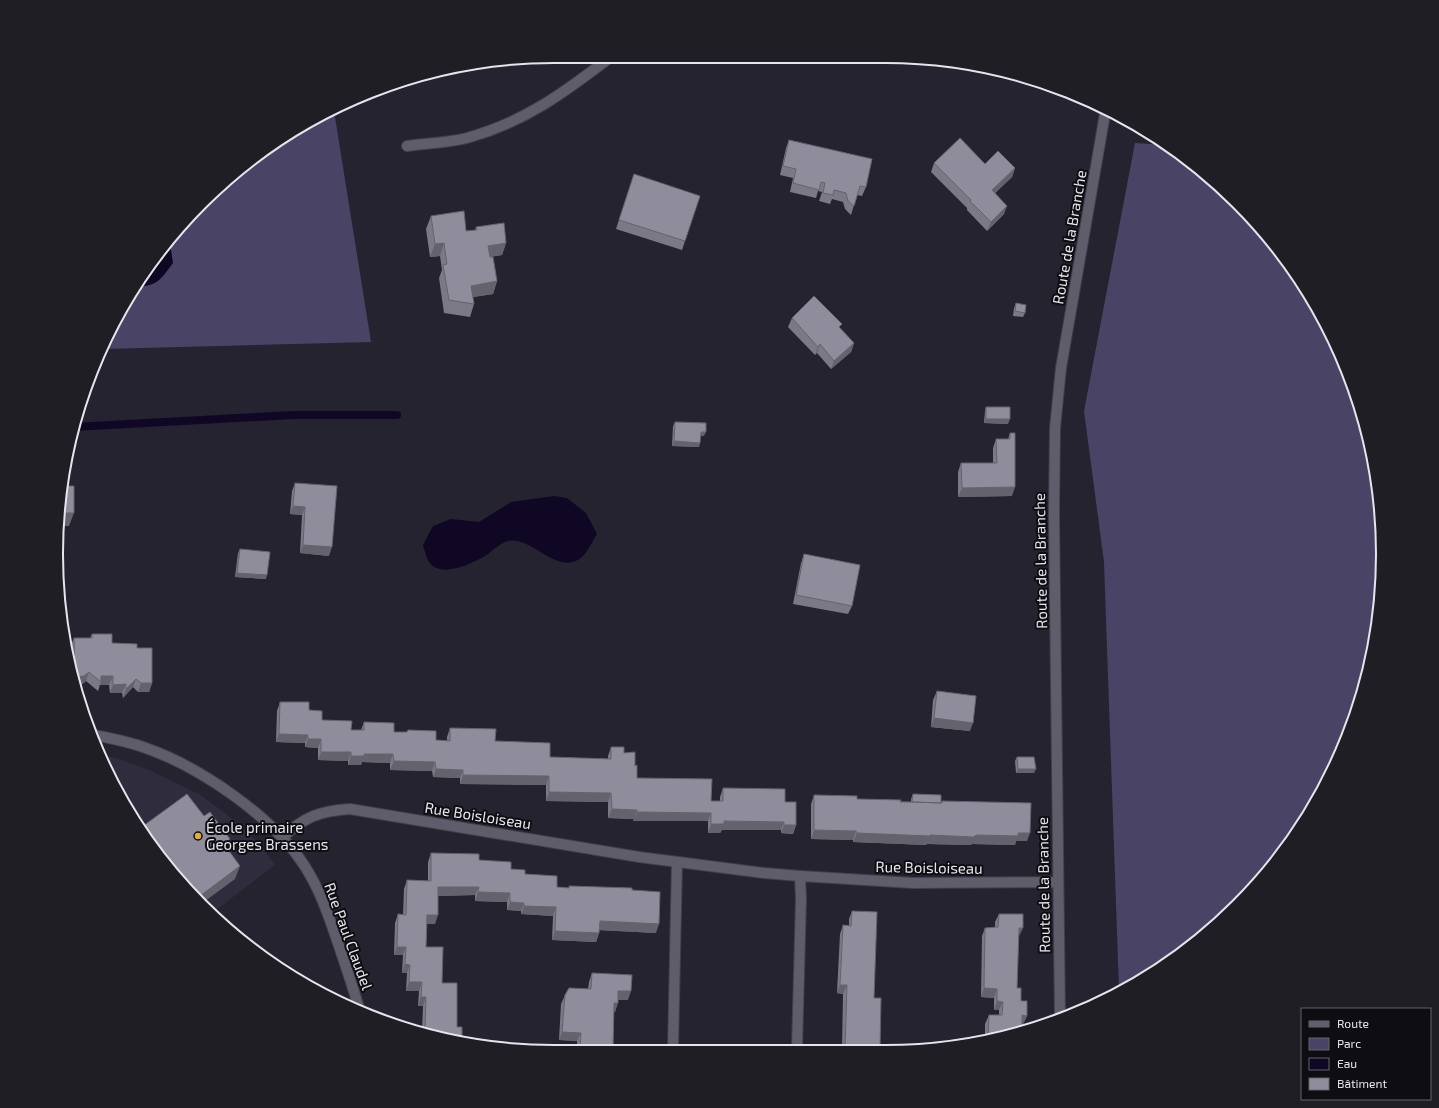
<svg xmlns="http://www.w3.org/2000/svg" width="1439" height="1108" viewBox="0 0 1439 1108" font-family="'Exo 2',sans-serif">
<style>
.built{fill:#2f2c3e}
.green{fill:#494465}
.water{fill:#100725}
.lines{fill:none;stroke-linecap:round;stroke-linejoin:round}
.stream{stroke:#100725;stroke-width:8}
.minor-casing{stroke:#42404a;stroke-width:12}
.minor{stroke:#5f5d6b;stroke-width:10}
.wall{fill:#7b7986}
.shaded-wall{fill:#64636d}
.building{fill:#8f8d9c;stroke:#64636d}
.poi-dot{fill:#e5ad36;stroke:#0e0d12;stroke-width:1.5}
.labels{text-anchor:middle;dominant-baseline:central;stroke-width:4;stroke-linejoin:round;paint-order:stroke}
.street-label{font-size:15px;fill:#e6e5ed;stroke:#0e0d12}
.poi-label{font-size:15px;fill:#e6e5ed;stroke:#0e0d12;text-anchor:start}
.rim{fill:none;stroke:#e6e5ed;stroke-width:2}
</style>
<rect width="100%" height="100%" fill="#25232f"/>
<path class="built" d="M99,755L117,758L149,770L199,794L224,812L258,842L275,865L211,914L202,906L140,830Z"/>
<path class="green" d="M334,111L371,342L104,349L123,305L202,202L305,123Z
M1135,143L1167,145L1188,159L1259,225L1299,278L1345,364L1373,457L1383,554L1373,651L1345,745L1299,831L1237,906L1161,968L1119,989L1104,562L1084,411Z"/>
<path class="water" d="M170,243L173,263C161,279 158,286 136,287Z
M554,496L567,498L586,513L597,534C593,540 589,549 584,555C559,580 534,536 508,541C502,542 493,550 488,554C475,563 440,579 429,562C426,558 425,550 423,545L433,526L451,519L479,522L511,502Z"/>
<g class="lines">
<path class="stream" d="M73,427L293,415H397"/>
<defs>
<path id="minor" d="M407,146C427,143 448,143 467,138C525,122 565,92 612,56
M90,734C108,738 126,741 143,747C199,766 272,816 304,865C321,891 330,920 340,949C347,970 354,990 360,1012
M282,838C304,817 319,811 350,809L639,857L764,873L800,876L913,883L1058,882
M1060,1018L1054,513L1055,428L1061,368L1106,108
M673,1048L677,862
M797,1048L801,899L800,876"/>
</defs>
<use href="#minor" class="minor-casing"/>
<use href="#minor" class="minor"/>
</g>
<path class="wall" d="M789,140L866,187L862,196L857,195L851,215L845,209L843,202L832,199L830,204L819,201L822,192L818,191L816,198L790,192L793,178L780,175L786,148Z
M934,163L985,164L1015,168L1012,177L995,193L1004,214L987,231L967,210V208L931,172Z
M634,174L685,241L682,250L616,229Z
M431,216L466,231L475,230L476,227L506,243L502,255L490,257L497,281L493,294L473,297L474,304L470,317L444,313L439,278L442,270L440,256L430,257L426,229Z
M1016,303L1025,313L1023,317L1013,316L1014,308Z
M792,318L840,328L854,343L851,352L831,369L817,353L815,355L788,327Z
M986,407L1008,424L984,423L985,411Z
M675,422L704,436H700L699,447L672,446L673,426Z
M1010,433L1012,496L958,497V472L961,463H993V448L996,439H1008Z
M295,483L329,556L300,553L302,515L290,514L292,491Z
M240,549L266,579L235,577L238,553Z
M804,554L852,606L848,614L793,604L801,563Z
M92,634L112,643L137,648L152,683L149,692H138L133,687L123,698L122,693H110L109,685H100L98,691L86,681L81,685L73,683L71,668L70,647L74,638H90Z
M937,691L970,731L931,727L933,700Z
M280,702L309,710L322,720L351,730H361L364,722L394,732H407L408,730L436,740L447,741V737L450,728L550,757L608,759V756L611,747L624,753L635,766L637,778L711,801H720V797L723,788L785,802L796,825L793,834L781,833V830H722L720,833H708V821H633L634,819L608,818V802L546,801V785L460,784V778L433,777L432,771L390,770V763L362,762L361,765H348V761L318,760V748L305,747V743L276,742L277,711Z
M1017,757L1034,773H1016L1015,761Z
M913,794L941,803L942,801L1027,841H1016L1015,845L972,844L970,845L927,844L926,845L853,842V840L811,839V804L814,795L857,799L911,802V799Z
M431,853L479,860L511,869L557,887L569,888V886L632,890L656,933L599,930V933L596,942L552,940L553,916L521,914V911L507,910V902L475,901V895L438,896L435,924H427L426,947L442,983L462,1040L422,1030L423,1006H418L419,991H406L407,973H402L403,955H394L395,923L398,914L403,915L404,889L407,880L428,881V862Z
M852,911L874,998L880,1048H842L843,994L837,993L840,934L843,925L849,926V919Z
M999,914L1019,936H1018L1017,988L1027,1016L1023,1024H1022V1031L985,1040V1024L989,1015H999V1010H994V998L981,997L982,936L985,928H995V922Z
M592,973L628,1000H618L615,1012H614L613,1048H577V1041L559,1040L561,1004L565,995L588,989L589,982Z"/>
<path class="shaded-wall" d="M1015,168L1012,177L989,199L992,190Z
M1007,206L1004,214L987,231L991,222Z
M444,243L440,256L430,257L435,244Z
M506,243L502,255L483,258L488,246Z
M497,281L493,294L467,298L471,286Z
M854,343L851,352L831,369L834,361Z
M820,344L817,353L815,355L818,347Z
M986,419H1010L1008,424L984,423Z
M701,432H706L704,436H699Z
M674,441L700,443L699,447L672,446Z
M1015,487L1012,496L958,497L962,488Z
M293,506L305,507L302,515L290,514Z
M61,513H74L69,526H60Z
M303,545L332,547L329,556L300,553Z
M237,573L267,575L266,579L235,577Z
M89,672L86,681L81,685L74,686L73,682L75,677Z
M101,676H113L109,685H100L101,682Z
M136,679L133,687L123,698L126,689Z
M141,683H152L149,692H138Z
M126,684L122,693H110L113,685Z
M934,718L973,723L970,731L931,727Z
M279,734L308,735L305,743L276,742Z
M308,739H321L318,748L305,747Z
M321,752H351L348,761L318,760Z
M364,754H393L390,763L362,762L361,765H348L351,756Z
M394,761L435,762L432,771L390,770Z
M436,769L463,770L460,778L433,777Z
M1018,769H1036L1034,773H1016Z
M463,775L549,776L546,785L460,784Z
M549,792L611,793L608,802L546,801Z
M612,809L637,810L634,819L608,818Z
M637,812L711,813L708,821H633Z
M724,821L784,822L781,830H722L720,833H708L711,824Z
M784,825H796L793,834L781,833Z
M814,830L856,831L853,840L811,839Z
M857,833L930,835H976L1018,833H1030L1027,841H1016L1015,845L972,844L970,845L927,844L926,845L853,842Z
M230,839L225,852L224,844Z
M240,866L235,879L201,904L196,899Z
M438,887H479L475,895L435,896Z
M478,892L510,893L507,902L475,901Z
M510,902L524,903L521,911L507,910Z
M524,906L556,907L553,916L521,914Z
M427,915H438L435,924H424Z
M600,921L659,924L656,933L597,930Z
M1019,928H1023L1019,936H1015Z
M555,931L599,933L596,942L552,940Z
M397,947H406L403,955H394Z
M405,964L410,965L407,973H402Z
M409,982H422L419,991H406Z
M840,985H847L843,994L837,993Z
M984,988L997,989L994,998L981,997Z
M618,991H631L628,1000H615Z
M421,997H426L423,1006H418Z
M997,1001L1003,1002L999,1010H994Z
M614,1003H618L615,1012L611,1011Z
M1022,1015L1027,1016L1023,1024H1019Z
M562,1032L581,1033L577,1041L559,1040Z"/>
<path class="building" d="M960,138L985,164L998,151L1015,168L992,190L1007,206L991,222L970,201L971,200L934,163Z
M789,140L872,159L866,187L860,186L854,206L848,201L846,193L834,190L833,195L823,193L825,183L821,182L819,190L793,183L796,169L783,166Z
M634,174L700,196L685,241L619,220Z
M464,211L466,231L477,230L476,227L504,223L506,243L488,246L490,257H493L497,281L471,286L474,304L449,300L443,265L447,264L444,243L435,244L431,216Z
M814,296L842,324L839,327L854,343L834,361L820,344L818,347L792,318Z
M1016,303L1026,305L1025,313L1015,311Z
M986,407H1010V419H986Z
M675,422L706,423V432H701L700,443L674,441Z
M1010,433H1015V487L962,488L961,463H997L996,439H1010Z
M295,483L337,486L332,547L303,545L305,507L293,506Z
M65,486H74V513H61Z
M240,549L270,552L267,575L237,573Z
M804,554L860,565L852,606L796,595Z
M92,634H112V643L137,644V648H152V683H141L136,679L126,689V684L113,685V676H101V682L89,672L84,676L75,677L74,638H92Z
M937,691L976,696L973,723L934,718Z
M280,702H309V710L322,711V720L352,721L351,730H364V722L394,723V732H407L408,730L436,731V740L450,741V728L496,729L495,741L550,743V757L611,759V747H624V753L635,752V766L637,765V778L712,779L711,801H723V788L785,789V802H796V825H784V822L724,821V824H711V813L637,812V810L612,809L611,793L549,792V776L463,775V770L436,769L435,762L394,761L393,754H364V756H351V752H321V739H308V735L279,734Z
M1017,757H1034L1036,769H1018Z
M187,794L204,816L210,812L230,839L224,844L240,866L196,899L139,829Z
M913,794L941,795V803L912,802Z
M814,795L857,796V799L901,800L900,802H914L942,803V801L1031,803L1030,833H1018V836L976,835L974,837L930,835V836L857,833L856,831L814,830Z
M431,853L479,854V860L511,862V869L525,870V874L557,876V887L569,888V886L632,888V890L660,892L659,924L600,921L599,933L555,931L556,907L524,906V903L510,902V893L478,892L479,887H438V915H427L426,947H443L442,983H457V1027H462V1040L425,1031L426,997H421L422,982H409L410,965L405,964L406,947H397L398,914L406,915L407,880L431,881Z
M852,911L877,912L874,998H881L880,1048H845L847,985H840L843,925L851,926Z
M999,914H1023V928H1019L1017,988H1021V1001H1027V1016L1022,1015V1031L988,1039L989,1015H1002L1003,1002L997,1001V989L984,988L985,928L998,927Z
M592,973L632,975L631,991H618V1003H614L613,1048H580L581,1033L562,1032L565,995L569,988L591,989Z"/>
<circle class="poi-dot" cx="198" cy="836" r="4"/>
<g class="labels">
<g class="street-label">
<text transform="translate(1069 237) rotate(-80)">Route de la Branche</text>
<text transform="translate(1040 561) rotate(-91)">Route de la Branche</text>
<text transform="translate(478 815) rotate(9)">Rue Boisloiseau</text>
<text transform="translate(929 867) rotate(1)">Rue Boisloiseau</text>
<text transform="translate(1043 885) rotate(-91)">Route de la Branche</text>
<text transform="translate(349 936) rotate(70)">Rue Paul Claudel</text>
</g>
<g class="poi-label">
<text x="206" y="827">École primaire<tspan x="206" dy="17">Georges Brassens</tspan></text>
</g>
</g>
<path d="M0 0H1439V1108H0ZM554 63H885A491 491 0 0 1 1376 554V554A491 491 0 0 1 885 1045H554A491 491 0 0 1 63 554V554A491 491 0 0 1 554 63Z" fill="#1f1e24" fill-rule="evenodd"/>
<path class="rim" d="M554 63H885A491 491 0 0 1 1376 554V554A491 491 0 0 1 885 1045H554A491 491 0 0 1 63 554V554A491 491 0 0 1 554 63Z"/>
<rect x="1301" y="1008" width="130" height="92" fill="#0e0d12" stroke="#64636a"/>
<rect x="1309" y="1021" width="20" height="6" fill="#5f5d6b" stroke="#64636a"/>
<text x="1337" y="1028" font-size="12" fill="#e6e5ed">Route</text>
<rect x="1309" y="1038" width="20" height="12" fill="#494465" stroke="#64636a"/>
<text x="1337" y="1048" font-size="12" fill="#e6e5ed">Parc</text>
<rect x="1309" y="1058" width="20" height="12" fill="#100725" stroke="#64636a"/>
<text x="1337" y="1068" font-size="12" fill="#e6e5ed">Eau</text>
<rect x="1309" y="1078" width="20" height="12" fill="#8f8d9c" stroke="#64636a"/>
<text x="1337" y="1088" font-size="12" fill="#e6e5ed">Bâtiment</text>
</svg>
